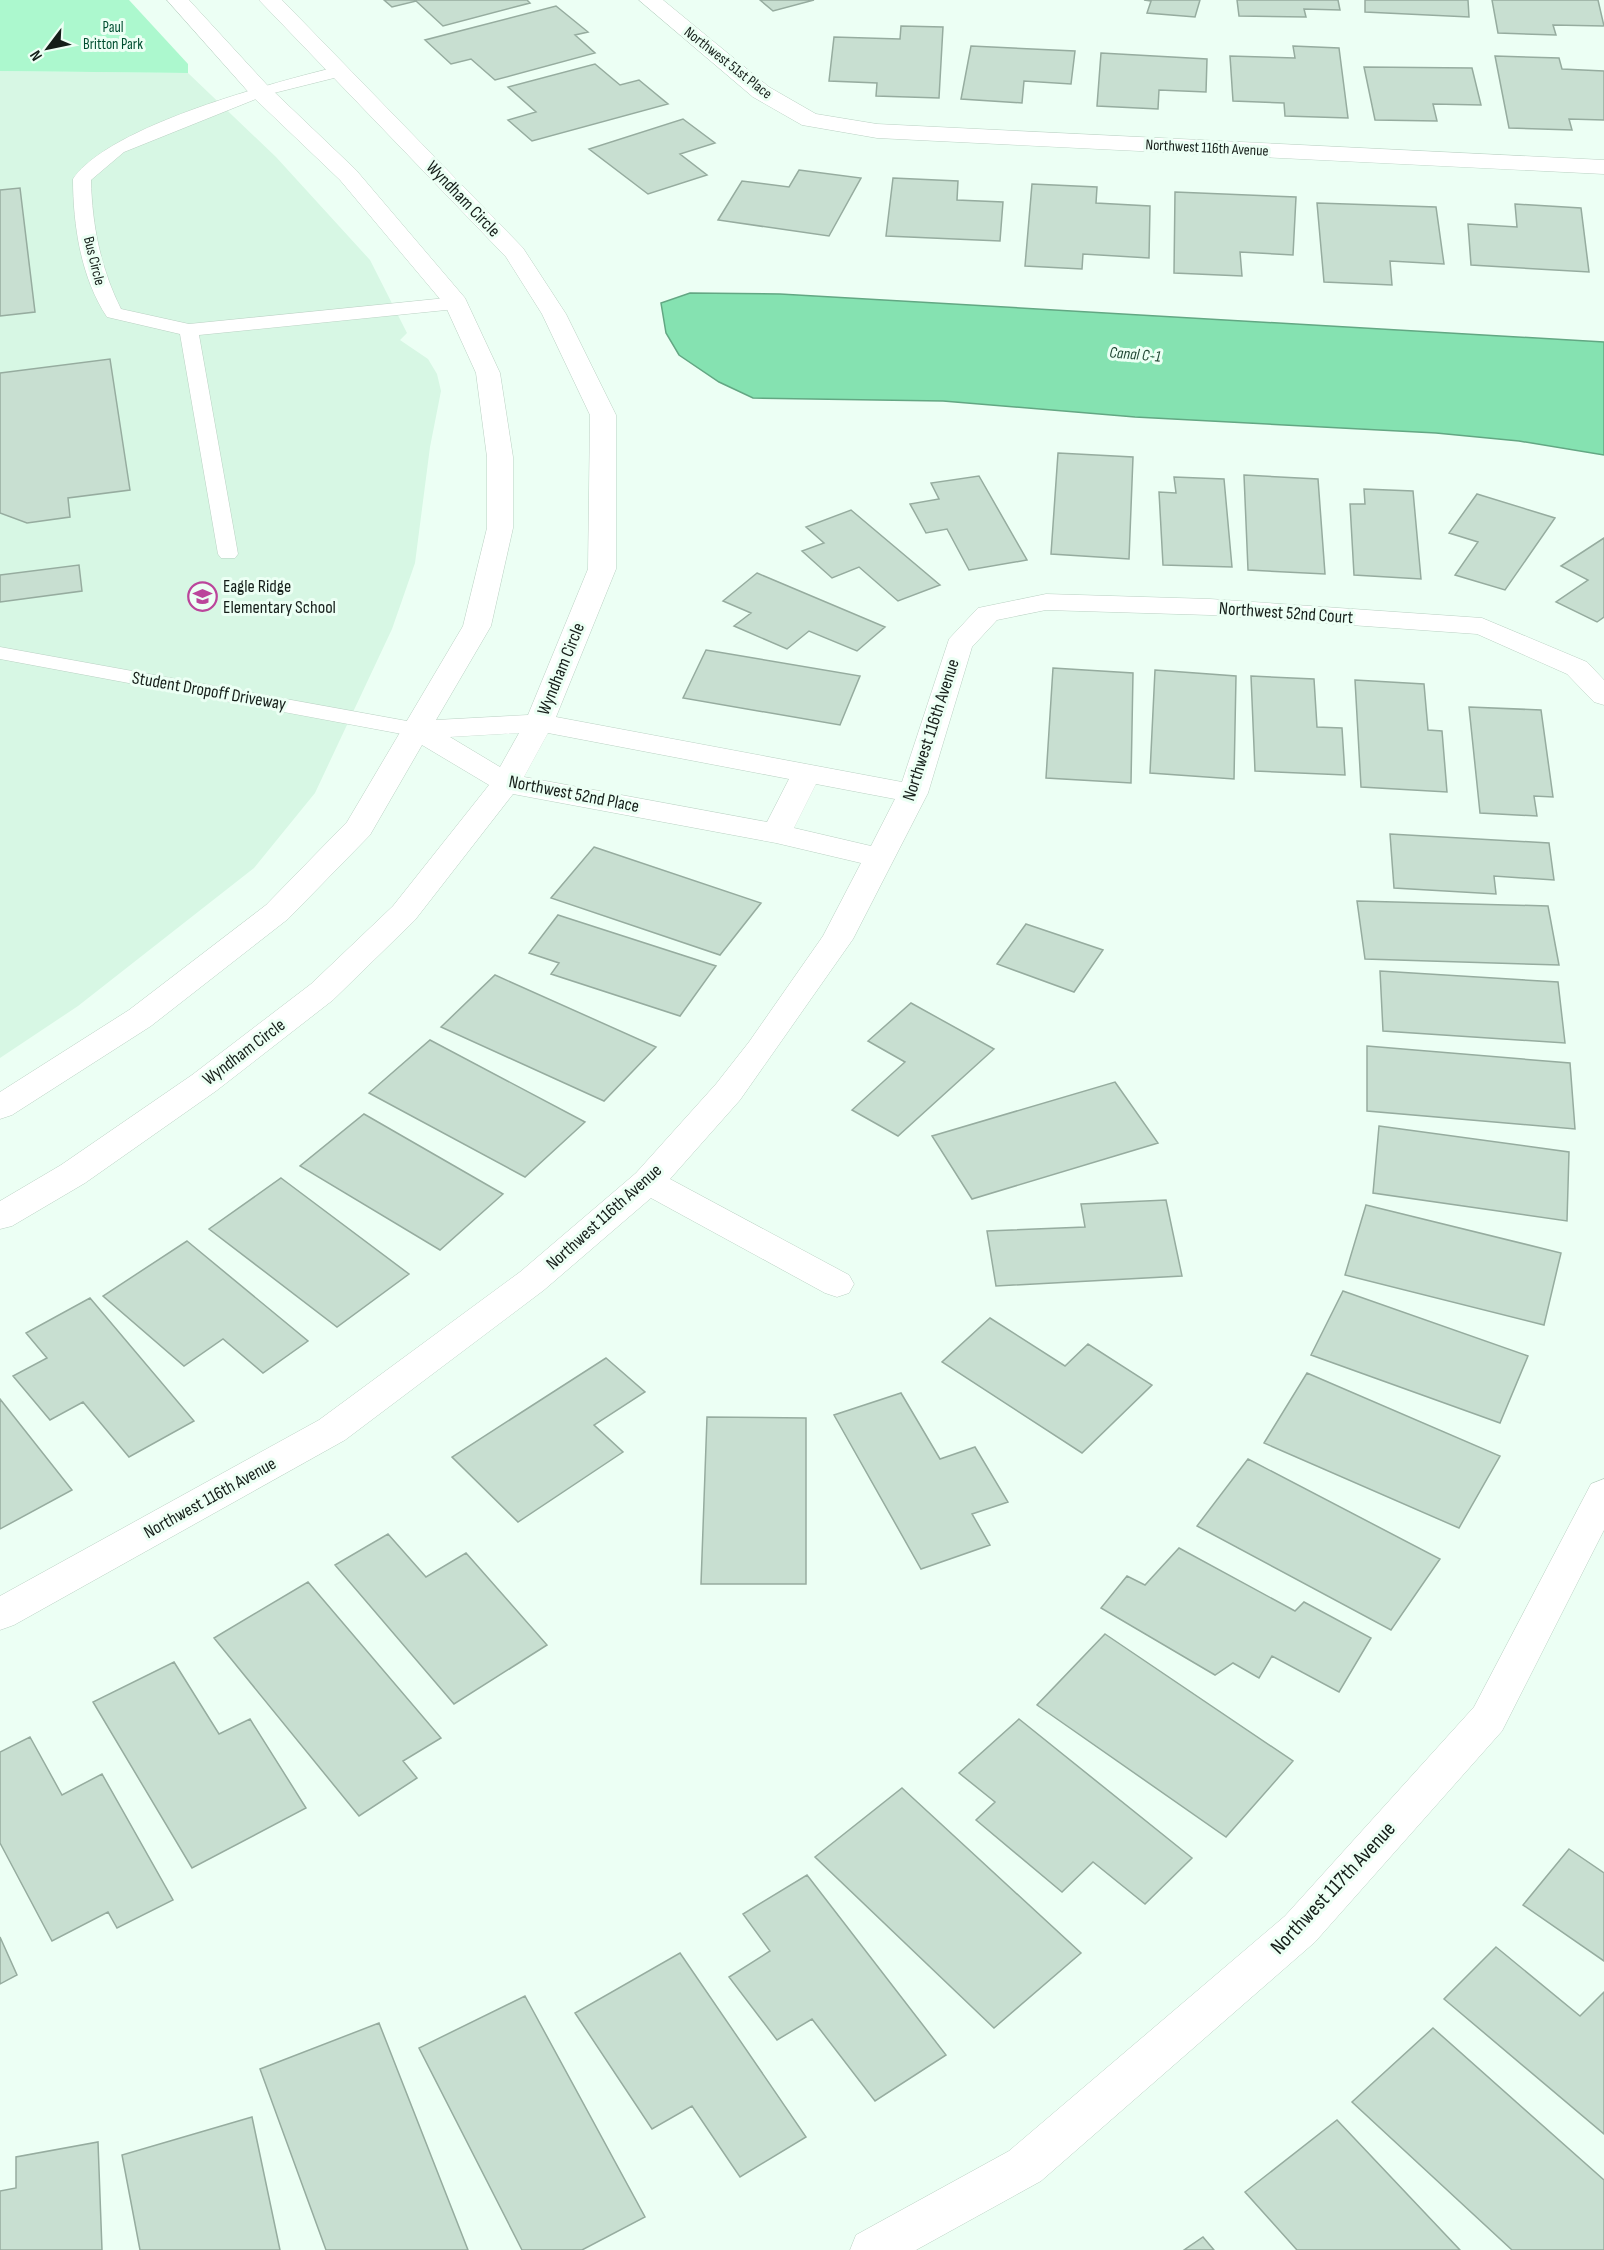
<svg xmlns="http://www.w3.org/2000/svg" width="1604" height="2250" viewBox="0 0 1604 2250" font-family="'Sofia Sans Condensed',sans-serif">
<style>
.built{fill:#d7f7e4}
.green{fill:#acf8ce}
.water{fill:#85e2b1;stroke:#63a783;stroke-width:1.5}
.building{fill:#c8dfd1;stroke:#96ac9f;stroke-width:1.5}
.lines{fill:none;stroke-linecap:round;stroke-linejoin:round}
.service-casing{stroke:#bad1c3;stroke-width:1}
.minor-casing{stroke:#bad1c3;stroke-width:1}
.service{fill:#fff;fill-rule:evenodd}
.minor{fill:#fff;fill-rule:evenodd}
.labels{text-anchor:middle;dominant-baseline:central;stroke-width:6;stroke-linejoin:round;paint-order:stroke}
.far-park-label{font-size:15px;fill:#004e30;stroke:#ecfff4}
.far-street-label{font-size:15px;fill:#151e19;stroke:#ecfff4}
.far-water-label{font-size:16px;font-style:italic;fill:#204733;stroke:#ecfff4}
.street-label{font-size:18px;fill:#151e19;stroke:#ecfff4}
.poi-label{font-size:18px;fill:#151e19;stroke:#ecfff4;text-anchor:start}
.near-street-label{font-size:21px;fill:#151e19;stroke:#ecfff4}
</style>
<rect width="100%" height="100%" fill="#ecfff4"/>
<path class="built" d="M0,71L188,73L276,157L370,260L407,333L400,340L428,359L437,374L441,391L430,447L415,563L392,629L315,793L254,868L78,1006L0,1058Z"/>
<path class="green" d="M0,0H129L188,64V73L0,71Z"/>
<path class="water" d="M690,293L780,294L1604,342V455L1519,441L1436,433L1135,417L943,401L753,398L719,382L679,355L666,333L661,303Z"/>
<path class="building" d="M384,0H527L530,3L443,26L416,1L392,7Z
M760,0H814L773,11Z
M1144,0H1200L1195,17L1147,13L1151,1Z
M1237,0H1338L1340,10L1304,9L1306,17L1239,16Z
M1365,0H1468L1469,17L1365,12Z
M1492,0H1598L1604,26L1553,25L1556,35L1498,33Z
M556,6L588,32L575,35L595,53L495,80L471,59L451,64L425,40Z
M901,26L943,27L939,98L876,96L877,83L829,81L834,37L900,39Z
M971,46L1075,51L1071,84L1024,81L1022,103L961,99Z
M1293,46L1339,48L1348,118L1285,116L1284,103L1233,101L1230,56L1295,58Z
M1101,53L1207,59L1206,92L1159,90L1158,109L1097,106Z
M1495,56L1559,58L1562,69L1604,71V120L1569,119L1572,130L1509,128Z
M595,64L620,85L639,80L668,104L532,141L508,120L536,112L508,87Z
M1364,67L1472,68L1481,105L1433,104L1437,121L1375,120Z
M683,119L715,143L680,154L707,175L648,194L589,149Z
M799,170L861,178L829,236L718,220L742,181L789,187Z
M893,178L958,181L957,200L1003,202L1000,241L886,236Z
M1032,184L1097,187L1096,203L1150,206L1149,258L1083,254L1082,269L1025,266Z
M20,188L35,312L0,316V190Z
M1175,192L1296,197L1293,255L1240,252L1242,276L1174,273Z
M1317,203L1436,207L1444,264L1390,261L1392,285L1324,282Z
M1515,204L1581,208L1589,272L1471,265L1468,224L1517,227Z
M110,359L130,490L68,498L70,517L27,523L0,513V373Z
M1058,453L1133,457L1129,559L1051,554Z
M1244,475L1318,479L1325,574L1248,570Z
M979,476L1027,560L969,570L947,529L926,533L910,504L939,499L931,483Z
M1174,477L1224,479L1232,567L1163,565L1159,492L1176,493Z
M1364,489L1413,491L1421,579L1354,575L1350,504H1365Z
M1477,494L1555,518L1505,590L1455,575L1478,542L1449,533Z
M851,510L940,585L898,601L859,567L832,578L802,551L824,543L806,527Z
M1604,538V617L1597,622L1556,602L1588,580L1561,566Z
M79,565L82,591L0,602V575Z
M757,573L885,627L857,651L809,631L787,649L734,626L751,613L723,601Z
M706,650L860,676L840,725L683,698Z
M1053,668L1133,673L1131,783L1046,778Z
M1155,670L1236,676L1234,779L1150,773Z
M1251,676L1314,679L1317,727L1342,728L1345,775L1255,771Z
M1355,680L1424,684L1428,730L1442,731L1447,792L1361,787Z
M1469,707L1541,710L1553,797L1534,796L1537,816L1480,813Z
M1390,834L1549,843L1554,880L1494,876L1496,894L1394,888Z
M594,847L761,903L720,955L551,898Z
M1357,901L1548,906L1559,965L1365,959Z
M558,915L716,966L680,1016L551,974L559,963L529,953Z
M1026,924L1103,950L1074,992L997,964Z
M1380,971L1558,982L1565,1043L1383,1031Z
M495,975L656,1047L604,1101L441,1027Z
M911,1003L994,1049L898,1136L852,1110L905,1062L868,1041Z
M430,1040L585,1122L525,1177L369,1093Z
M1367,1046L1570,1063L1575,1129L1367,1111Z
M1115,1082L1158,1143L972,1199L932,1136Z
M364,1114L503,1194L440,1250L300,1166Z
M1379,1126L1569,1152L1567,1221L1373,1193Z
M281,1178L409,1274L337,1327L209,1229Z
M1166,1200L1182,1276L996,1286L987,1231L1085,1227L1081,1204Z
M1366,1205L1561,1253L1544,1325L1345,1275Z
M187,1241L308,1341L263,1373L223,1339L184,1366L103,1296Z
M1343,1291L1528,1356L1500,1423L1311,1355Z
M90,1298L194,1421L129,1457L83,1402L50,1420L13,1376L47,1358L26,1333Z
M990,1318L1065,1366L1088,1344L1152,1385L1082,1453L942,1362Z
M606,1358L645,1392L594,1425L623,1452L518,1522L452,1457Z
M1307,1373L1500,1456L1459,1528L1264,1443Z
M901,1393L940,1459L975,1447L1008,1502L972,1514L990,1545L921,1569L834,1415Z
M0,1399L72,1490L0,1529Z
M707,1417L806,1418V1584H701Z
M1248,1459L1440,1559L1391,1630L1197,1526Z
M388,1534L426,1577L466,1553L547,1645L454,1704L335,1565Z
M1179,1548L1295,1611L1304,1602L1371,1638L1339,1692L1272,1656L1259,1678L1233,1663L1215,1675L1101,1608L1127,1576L1145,1585Z
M308,1582L441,1738L403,1761L417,1778L359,1816L214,1638Z
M1105,1634L1293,1761L1226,1837L1037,1705Z
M174,1662L219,1734L250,1719L306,1808L192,1868L93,1702Z
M1019,1719L1192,1858L1145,1904L1093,1862L1062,1892L976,1820L995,1802L959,1773Z
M30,1737L62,1795L102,1774L173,1900L117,1928L108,1912L52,1941L0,1843V1752Z
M902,1788L1081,1953L994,2028L815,1857Z
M1569,1849L1604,1873V1961L1523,1905Z
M807,1875L946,2055L875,2101L812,2019L777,2040L729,1977L770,1951L743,1914Z
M0,1937L17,1975L0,1984Z
M1496,1947L1580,2016L1604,1992V2134L1444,1999Z
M680,1953L806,2137L740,2177L692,2106L652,2129L575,2013Z
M525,1996L645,2217L582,2250H522L419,2048Z
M379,2023L468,2250H326L260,2069Z
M1433,2028L1604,2180V2250H1512L1352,2102Z
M252,2117L280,2250H140L122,2155Z
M1337,2120L1460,2250H1297L1245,2192Z
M98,2142L102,2250H0V2191L16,2188V2157Z
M1203,2237L1214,2250H1184Z"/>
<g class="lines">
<defs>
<path id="service" d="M340,66L348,71L346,75L266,95L124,152L91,180C92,226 101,269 121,309L189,324L456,297L465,303L456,309L199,335L238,554L235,558H221L218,554L180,334L107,317C81,278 73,225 73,179C110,125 276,82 340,66Z
M0,647L418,723L426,725L429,730L426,735L418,737L0,659Z"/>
<path id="minor" d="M167,0H189L268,86L356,170L465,298L500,373L513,457V528L491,626L436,720L528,715L588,569L590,415L542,314L506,257L259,0H282L523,248L566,314L616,415V569L556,717L902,782L949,639L978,608L1046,594L1210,599L1482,618L1587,662L1604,680V705L1594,702L1567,674L1477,634L1210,615L1046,610L997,620L972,647L928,793L853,939L740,1100L670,1179L849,1275L854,1284L849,1293L837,1297L825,1293L651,1198L544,1290L345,1440L14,1625L0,1630V1596L319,1420L520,1272L636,1173L716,1084L749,1042L823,936L861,863L776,843L513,794L415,920L333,1000L216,1091L85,1183L12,1226L0,1229V1201L61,1165L192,1075L311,984L393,906L489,785L422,745L370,835L288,919L151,1026L12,1115L0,1119V1092L129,1010L266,905L347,822L463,626L487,528V457L476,373L445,305L340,180L252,96ZM519,733L500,767L450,737ZM548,733L789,779L767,822L524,777ZM816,784L895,799L871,846L794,828Z
M639,0H663L769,87L816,114L877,124L1604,160V174L877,138L802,125L753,97Z
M1604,1479V1530L1502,1731L1315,1942L1041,2181L916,2250H850L856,2235L1009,2151L1285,1916L1474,1707L1591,1484Z"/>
</defs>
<use href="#service" class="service-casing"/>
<use href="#minor" class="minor-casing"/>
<use href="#service" class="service"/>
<use href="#minor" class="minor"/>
</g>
<defs>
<symbol id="school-ring" viewBox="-11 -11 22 22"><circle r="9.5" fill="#ecfff4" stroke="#bb459b" stroke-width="1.5"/><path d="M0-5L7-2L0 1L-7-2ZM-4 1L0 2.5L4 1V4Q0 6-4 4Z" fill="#bb459b"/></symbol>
</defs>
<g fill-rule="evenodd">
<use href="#school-ring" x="186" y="580" width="33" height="33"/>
</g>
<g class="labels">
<g class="far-park-label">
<text x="113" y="27">Paul<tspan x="113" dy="17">Britton Park</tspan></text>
</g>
<g class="far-street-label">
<text transform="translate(728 63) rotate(38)">Northwest 51st Place</text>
<text transform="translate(1207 148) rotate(3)">Northwest 116th Avenue</text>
<text transform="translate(94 261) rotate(76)">Bus Circle</text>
</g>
<g class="far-water-label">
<text transform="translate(1135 355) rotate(5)">Canal C-1</text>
</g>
<g class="street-label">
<text transform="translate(463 199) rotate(46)">Wyndham Circle</text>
<text transform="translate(1286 613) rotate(4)">Northwest 52nd Court</text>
<text transform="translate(561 669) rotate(-68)">Wyndham Circle</text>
<text transform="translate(209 691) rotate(10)">Student Dropoff Driveway</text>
<text transform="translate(931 730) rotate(-72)">Northwest 116th Avenue</text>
<text transform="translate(574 794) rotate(11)">Northwest 52nd Place</text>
<text transform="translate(244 1052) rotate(-37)">Wyndham Circle</text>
<text transform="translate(604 1217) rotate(-42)">Northwest 116th Avenue</text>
<text transform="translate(210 1498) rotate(-29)">Northwest 116th Avenue</text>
</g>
<g class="poi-label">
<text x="223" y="586">Eagle Ridge<tspan x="223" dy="21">Elementary School</tspan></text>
</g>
<g class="near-street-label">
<text transform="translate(1333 1888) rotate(-47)">Northwest 117th Avenue</text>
</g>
</g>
<g transform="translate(48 48) rotate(238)" stroke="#ecfff4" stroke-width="4.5" paint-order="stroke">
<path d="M0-4.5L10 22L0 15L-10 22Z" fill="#151e19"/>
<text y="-9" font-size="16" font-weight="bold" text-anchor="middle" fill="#151e19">N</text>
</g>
</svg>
